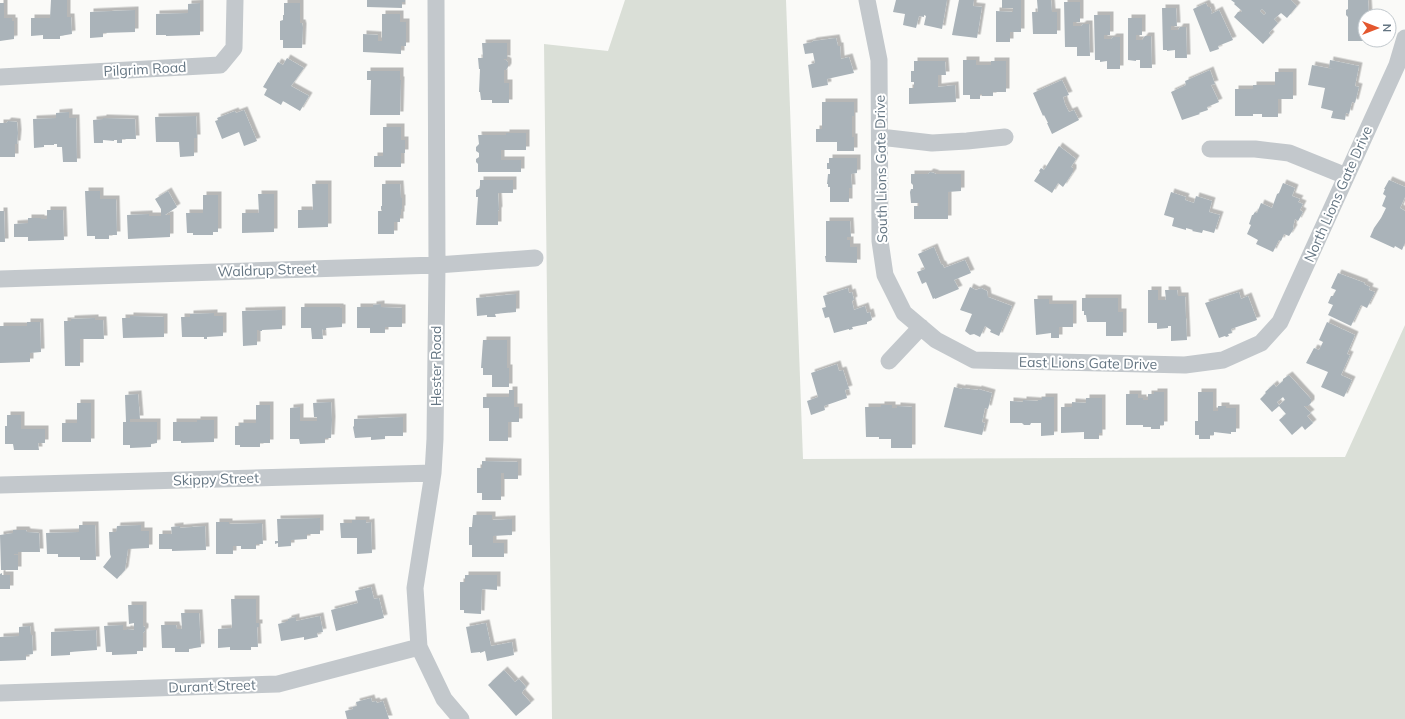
<svg xmlns="http://www.w3.org/2000/svg" width="1405" height="719" viewBox="0 0 1405 719" font-family="Mulish,sans-serif">
<style>
.green{fill:#dadfd7}
.building{fill:#aab3b9;fill-rule:evenodd;filter:url(#shadow)}
.lines{fill:none;stroke-linecap:round;stroke-linejoin:round}
.minor{stroke:#c3c8cc;stroke-width:17}
.labels{text-anchor:middle;dominant-baseline:central;stroke-width:4;stroke-linejoin:round;paint-order:stroke}
.street-label{font-size:14px;fill:#657683;stroke:#fff}
</style>
<defs>
<filter id="shadow"><feDropShadow dx="3.5" dy="-3.5" stdDeviation="0" flood-color="#0004"/></filter>
</defs>
<rect width="100%" height="100%" fill="#fafaf8"/>
<path class="green" d="M625,0H786L803,459L1345,457L1405,325V719H552L544,44L608,51Z"/>
<path class="building" d="M51,0H67V17H71L72,34L60,36V39H43V35L31,36V18H50Z
M367,0H405V2H402V8L367,7Z
M896,0H947L942,29L924,25L926,16L924,15V17L919,16L916,28L903,25L905,14L893,12Z
M959,0H974L973,6L982,7L977,38L952,35Z
M1002,0H1021V32H1010V42H996V11L1013,12V8H1002Z
M1037,0H1051L1052,12H1057V34H1033L1032,12H1038Z
M1231,0H1291L1297,6L1287,18L1281,13L1274,19L1278,23L1269,33L1271,35L1263,44L1234,17L1238,12H1241L1242,11L1234,4L1235,3ZM1262,9L1266,13L1264,15L1260,11Z
M1348,0H1368L1369,16H1365V41H1348V17L1346,15V10L1348,9Z
M1064,2H1080V22H1073V26H1081L1083,24H1089L1090,56H1077V47H1065Z
M0,3H4V18H12V21H14V39L0,41Z
M200,3V35L166,36V35H156V14L188,13V4Z
M284,3H300V23H302L303,27L302,48H283V40H280V21L283,20V15H284Z
M1206,3L1208,7H1210L1212,12L1211,14L1219,10L1233,40L1218,46L1219,49L1210,52L1193,9Z
M1162,8H1176L1177,26H1171V30H1178L1180,27H1186L1187,58H1175V50L1167,51V50H1163Z
M135,10V32L103,33V37L90,38V12Z
M382,14H400V22H406V46H401V54L363,52V34L378,35V41H382Z
M1094,15H1110V35H1104V39H1111L1113,37H1120V69H1107V61L1100,62V60H1095Z
M1128,18H1142V35H1136V40H1142L1145,36H1151L1152,68H1140V60H1136V61L1128,60Z
M836,38L838,46H840L841,59L849,57L854,73L827,79L828,85L812,88L808,65L815,63L813,53L805,54L803,44L812,42L813,41Z
M482,43H507V59H504V60H506L508,62V67L506,70H504V83H509V103H492V100H481L480,92H479L480,69H479L478,58H483Z
M287,58L304,68L291,86L309,96L300,111L283,101L281,105L264,95L267,89L263,87L278,62L283,65Z
M963,60H976V65H991V61H1006V92H993V96H982V94H980V99H970V95H963Z
M1330,60L1359,66L1355,86L1359,87L1355,103L1352,102L1349,114L1346,113L1345,120L1331,118L1333,111L1321,108L1325,88L1308,85L1312,65L1333,69L1329,68Z
M914,61H945L946,75H938V87L955,85L956,102L909,104V88H914V82H911V71H914Z
M1210,70L1215,84L1211,85L1219,102L1207,107L1208,110L1199,113L1200,114L1182,120L1171,92L1186,85L1185,81Z
M367,71H400V80H401L400,115H370L371,80H367Z
M1275,72H1293V99H1278V117H1262V114H1253V116H1235V89H1253V85H1275Z
M1062,80L1069,95L1063,97L1065,104L1069,112L1074,110L1079,120L1052,134L1047,123H1048L1044,115L1043,116L1033,93Z
M822,102H854V116H852V137H854V151H837V142H816V129H822Z
M244,110L257,141L244,146L239,132L222,139L215,121L218,120L217,118L235,111L236,113Z
M69,112V118H76L77,162H63L62,147H57V144H54V145H44V147L34,148L33,119L56,118V113Z
M196,116L197,138H194V156L180,157L179,142H156L155,117Z
M103,118L135,119L136,139H122V143H117V140H114V141L103,140V143H94L93,120L103,119Z
M8,121L17,122L18,133L17,144H15V157H0V123H6Z
M383,127H401V140H405V153H401V167H374V156H383Z
M506,133H526V150H501V160H521V172H478V164L476,162V159L479,157V153L476,151V147L479,144L478,135H506Z
M1059,146L1076,159L1071,167L1073,168V172L1063,187L1058,183L1052,193L1034,181L1040,172L1039,171L1041,168L1044,170Z
M829,158H857V173L851,174L852,188H849V202H830V187H828V184H827L828,174H830V169H827V163H829Z
M930,172L934,173L936,174H961V191L948,192V219H914V206H919V203H911L910,192L911,189H913V185L911,183V174H928Z
M480,180H513V193H498L499,210L498,211V225H476L478,197H476V190L480,188Z
M1389,180L1405,187V197L1400,208L1405,211V243L1402,250L1395,246L1394,248L1370,237L1374,228L1381,218L1386,208L1382,206L1386,196L1383,194L1385,189H1384Z
M1283,183L1295,188L1292,196L1300,199L1298,202L1303,204L1300,210L1303,212L1298,221L1295,219L1293,227L1294,228L1291,233L1289,236L1284,234L1281,241L1279,240L1273,252L1256,244L1258,240L1247,234L1251,225L1249,224L1252,215H1253L1255,212L1257,213L1261,203L1272,208L1277,194L1279,193Z
M312,184H328V227L298,228V210H313Z
M382,184H400L401,198H402V209H401V215H400V222H394V234H378V211H382L381,209V206H382Z
M85,191H100V199H116L117,235H109V239H95V236H87Z
M168,191L177,207L165,215H170V237L128,239L127,215L149,214V216H161V209L155,199Z
M1171,192L1186,197L1185,200L1194,203L1196,196L1212,201L1209,212L1220,215L1214,233L1203,230L1202,233L1192,231L1193,230L1186,228V230L1172,226L1174,218L1164,215Z
M258,194H274V232L242,233V213H259Z
M203,195H218V232H213V235H193V233H187L186,213H203Z
M47,210H63L64,240L28,241V237H14V224L28,223V218H41V219H47Z
M0,211H4L5,242H0Z
M826,221H850L851,237H847V240H850V247H857V263L826,262L825,256H826Z
M934,247L941,264L943,265L944,268L965,260L971,273L954,280L959,289L935,299V298L933,299L926,282L922,284L917,272L925,269L918,254Z
M1338,273L1365,283L1364,284L1370,287L1369,290L1375,292L1367,308L1361,305L1351,326L1328,315L1333,305L1328,303L1331,296H1333L1336,290L1331,288Z
M970,287L976,290L981,288L987,291L988,297L1012,306L999,336L990,332L991,330L985,326L980,337L974,334L970,335L965,331L972,314L960,310Z
M848,288L849,293L852,292L854,300L852,301L854,310L865,306L867,313L870,312L872,320L867,322V324L852,327L853,329L849,330V329L834,333L829,317L825,318L822,308L826,307L823,296Z
M1148,290H1158V300H1166L1165,290H1177L1178,296H1185L1187,340L1171,341V326H1168V328L1157,329V323H1148Z
M1239,292L1241,299L1248,296L1257,320L1231,329L1232,333L1228,334L1229,336L1226,337L1225,336L1219,338L1205,303Z
M516,294V312L495,314L496,317H487V315L477,316L476,298Z
M1082,298H1118V312H1123V336H1106V322H1087L1086,315H1084V311H1082Z
M1034,299H1049V304H1073V327H1059V338H1051V333L1036,335Z
M381,304V307L402,308V327H385V333H370V328H357V307H373V305Z
M301,307H340V308H342V327L326,328V330H323L322,329L323,339H312L311,328H301Z
M282,310V329L262,330V331H259V330H257V345L243,346L242,311Z
M214,313V316H223V336L207,337V339H204V337H182L181,317H190V314Z
M130,316L164,317V337L123,338L122,318H130Z
M95,318V320H103L104,339H80V366H65L64,321H71V319Z
M27,322H40L41,352L30,353V362L0,363V326H27Z
M1327,322L1355,335L1347,354L1350,355L1341,375L1352,380L1344,397L1321,387L1328,372L1306,363L1314,348L1319,350L1323,342L1319,340Z
M483,340H507V368H509V387H492V375H483V368H481Z
M837,364L839,371L843,370L849,389L845,390L847,398L824,406L825,410L811,415L807,401L818,397L811,373Z
M1289,375L1311,399V403L1308,406H1304L1311,413L1307,416L1313,423L1305,430L1302,426L1292,435L1279,420L1286,414L1279,406L1272,412L1260,399L1266,393L1265,392L1274,384L1276,387L1283,381V379ZM1283,397L1285,400L1279,405L1277,402Z
M954,387L962,389V388L978,390V389L992,393L988,409L985,408L982,422L985,423L982,435L944,427Z
M509,390H514V407H519V422H508V441H489V408H483V397H509Z
M1154,392H1164V425H1160V429H1151V427H1143V425H1126V394H1138V398H1143V400H1148V394H1154Z
M1198,392H1213V411H1218V406H1226V408H1236V432H1231V434L1214,432V435H1210V439H1199V435H1195V421H1198Z
M138,394L140,419H130V422H157V443L151,444V447L130,448V445H123V422H126L125,395Z
M1042,397H1054V435L1041,436V423H1031L1030,425H1024L1022,423H1010V401L1023,402V400L1038,401V400H1042Z
M1086,398H1102V433H1099V439H1084V432L1061,433V407H1072V402L1086,403Z
M331,402L332,420L331,438H325V443L300,444L299,439H290V408L300,407V421H317V417H314L313,403Z
M77,403H91V442H62V423H77Z
M256,405H270V443H260V447H240V445H235V426H240V423H256Z
M881,405H892V408H897V406L912,407V448H891V439H879V437H866L865,407H881Z
M7,415H21V429H45V443H38L39,450H14L13,444H5V426H7Z
M403,417V436H385V439L371,440V437L355,438L353,427L354,426V419Z
M197,420H214V442L181,443V441H173V422H197Z
M482,461L518,462V479H504V473H501V500H482V493H477V468H482Z
M473,515H492V520L512,519V535L493,536V543H504V557H472V545H469V527H472Z
M320,518V534H307V539L291,540V546L278,547V543L275,544V541H278L277,519Z
M352,520H366V523L371,522L372,553L357,554V538H341L340,523H352Z
M216,522H229V524L262,523L263,544H256V549H241V546H233V554H216Z
M79,525H95L96,560H80V557H58V554H47L46,533L79,532Z
M141,525V531H149V548L128,549L125,570L117,579L103,567L111,557L110,554L109,532H116L117,526Z
M180,526V528L205,526L206,550L172,551V549H159V534H172L171,527Z
M13,530H26L27,532L39,533L40,552H18V554H14V555H18V570H1L0,535L13,533Z
M2,573V575H10V589H0V574Z
M465,575H497V590L482,589L481,614L464,613V610H460V582H465Z
M371,587L374,599L379,598L384,618L336,631L331,610L358,603L355,591Z
M231,599H256V623H259V627H257L258,647H251V650H230V647L218,648V629L232,628Z
M128,605H143V626L145,627V631L143,633V651H137V654L112,655V652H106L104,626L123,625V630H127V629L134,630V623L129,624Z
M181,613H199L201,647L189,649V652H175V648H162L161,625H176L177,629H182Z
M320,616L323,632L317,633L318,637L304,640V637L281,641L278,624L286,622V621H288V619L296,617V621Z
M486,623L491,646L512,642L514,655L487,661L485,651L480,653V652L471,653L466,627Z
M30,626L31,635H32L33,654L26,655V660L0,661V637L19,636V627Z
M96,630L97,650L70,652V655L51,656V632Z
M504,670L515,682L519,679L526,687L523,691L522,693L531,703L516,716L488,685Z
M371,698L372,702L376,701L377,703L383,701L389,719H347L345,711L353,709L352,707L357,706L356,702Z"/>
<g class="lines">
<path class="minor" d="M436,0L437,265L435,439L433,473L415,588L419,647L444,699L461,719
M867,0L879,60L880,241L885,275L904,313L936,340L974,360L1185,365L1223,360L1261,343L1280,322L1397,65L1405,38
M0,77L220,65L234,48L235,0
M880,137L932,143L967,141L1005,137
M1210,149H1255L1289,153L1346,176
M0,279L437,265L535,258
M889,361L921,327
M0,485L433,473
M0,693L278,684L419,647"/>
</g>
<g class="labels">
<g class="street-label">
<text transform="translate(145 69) rotate(-3)">Pilgrim Road</text>
<text transform="translate(881 169) rotate(-91)">South Lions Gate Drive</text>
<text transform="translate(1338 194) rotate(-66)">North Lions Gate Drive</text>
<text transform="translate(267 270) rotate(-2)">Waldrup Street</text>
<text transform="translate(1088 363) rotate(1)">East Lions Gate Drive</text>
<text transform="translate(436 366) rotate(-90)">Hester Road</text>
<text transform="translate(216 479) rotate(-2)">Skippy Street</text>
<text transform="translate(212 686) rotate(-2)">Durant Street</text>
</g>
</g>
<g transform="translate(1377 28) rotate(90)"><circle r="19" fill="#ffffff" stroke="#c1c8cd"/>
<path d="M0-3L7 15L0 10L-7 15Z" fill="#e4572e"/>
<text y="-6" font-size="11" font-weight="bold" text-anchor="middle" fill="#657683">N</text>
</g>
</svg>
